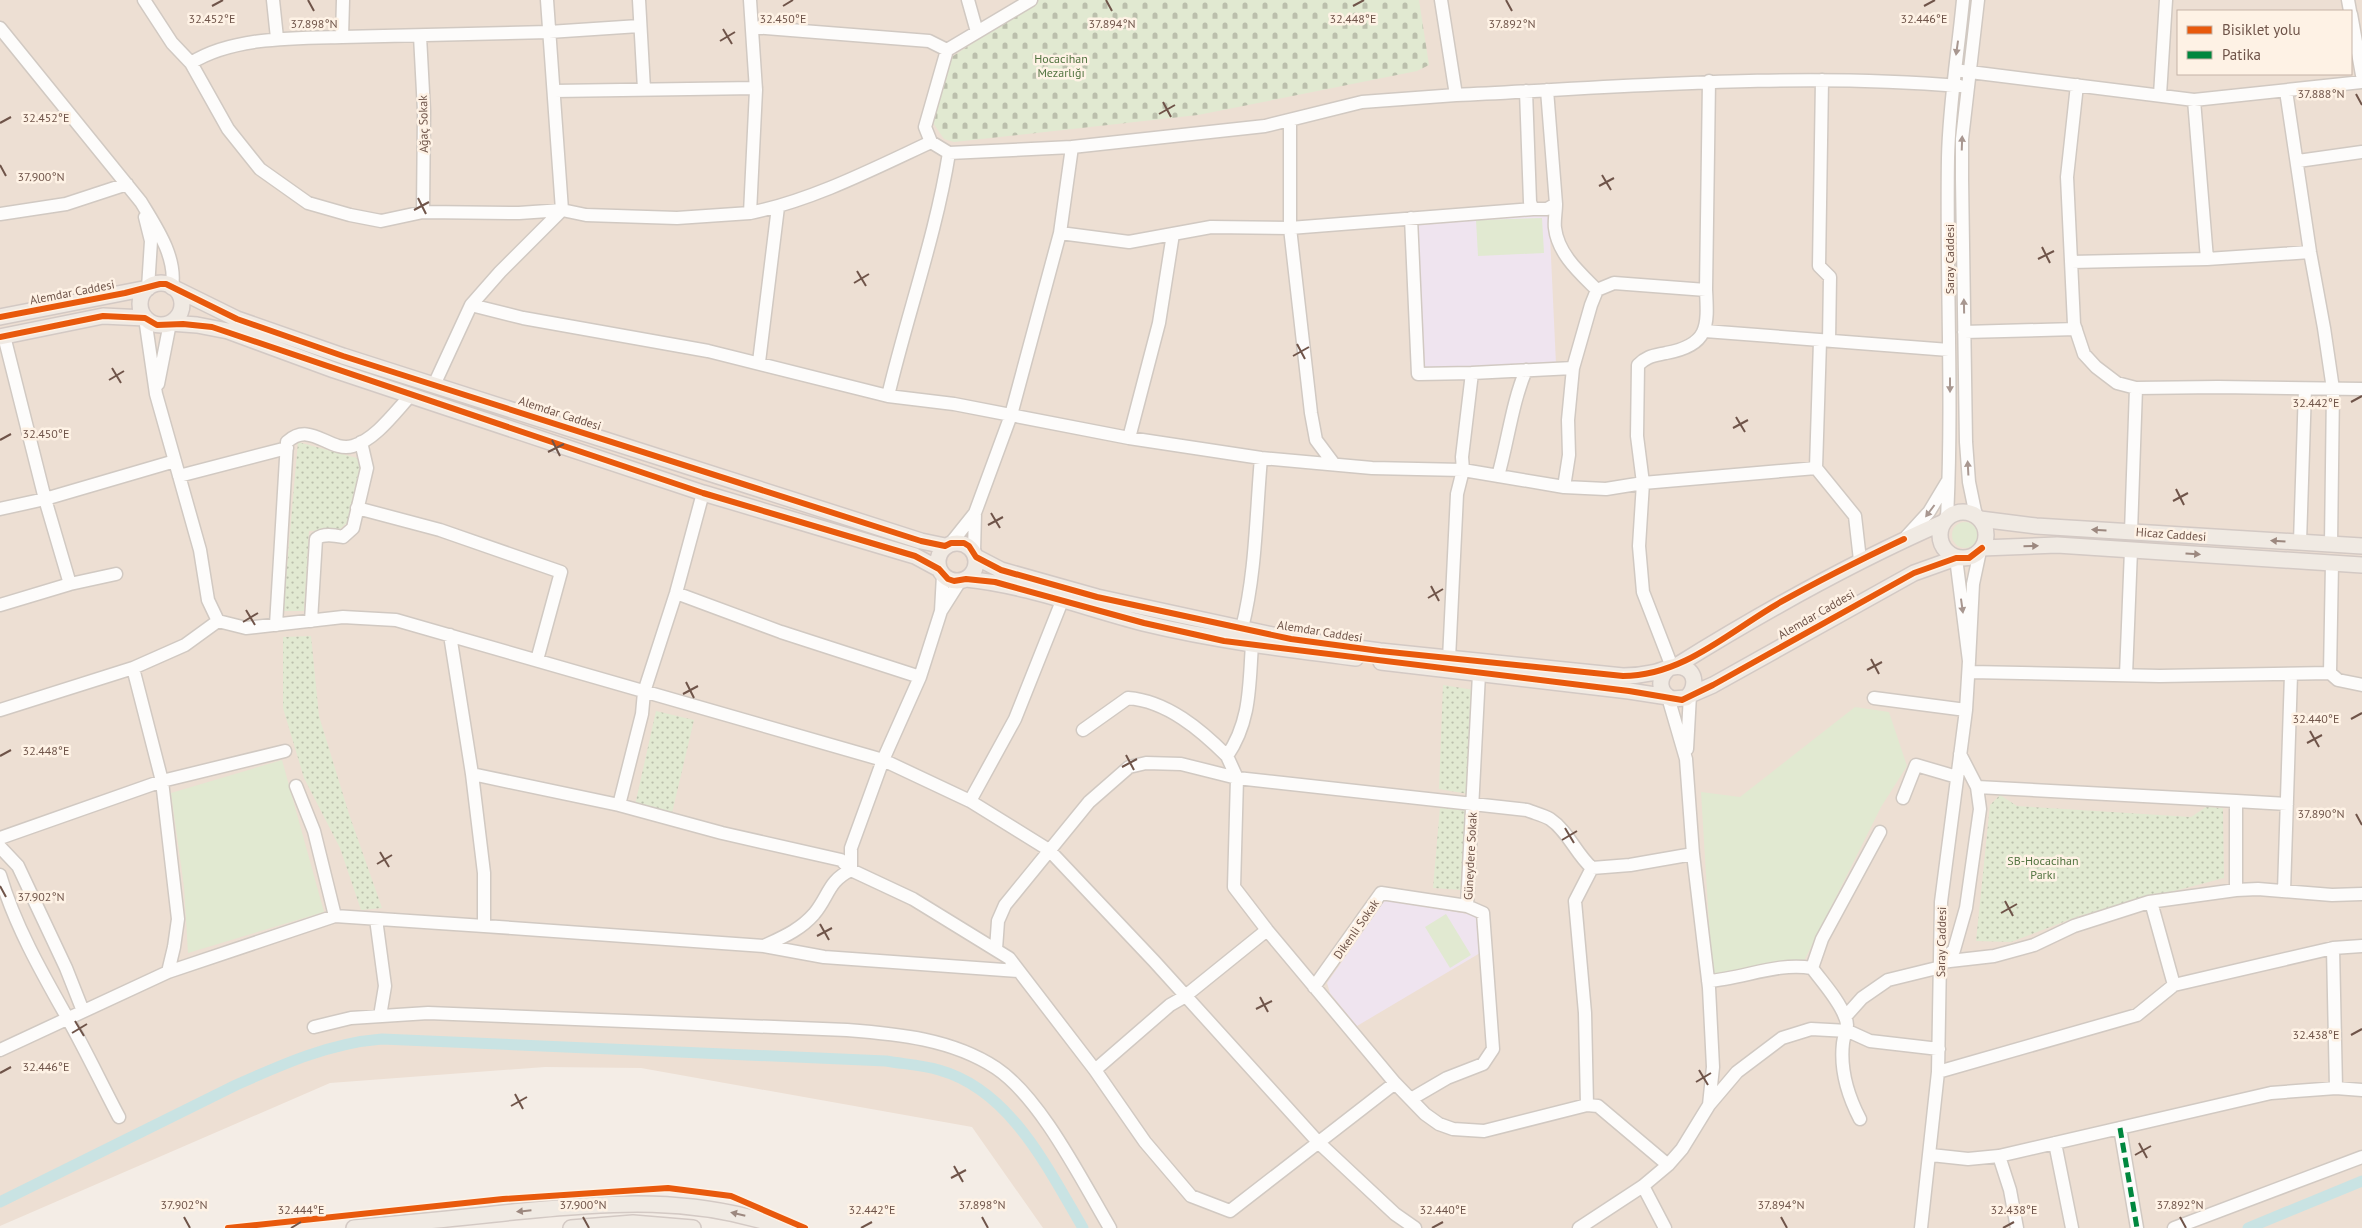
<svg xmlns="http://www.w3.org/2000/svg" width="2362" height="1228" viewBox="0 0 2362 1228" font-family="'PT Sans',sans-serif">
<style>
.residential{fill:#eddfd3;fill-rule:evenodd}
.education{fill:#efe4ef}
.green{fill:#e1e9d1}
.cemetery{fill:url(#cemetery-stones)}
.park{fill:url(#park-dots)}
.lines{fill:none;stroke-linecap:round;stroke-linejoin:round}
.canal{stroke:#c9e3e3;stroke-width:11}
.minor-casing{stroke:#d1c9c2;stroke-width:15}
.major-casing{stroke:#d3c9c4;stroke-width:18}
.minor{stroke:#fdfcfb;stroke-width:12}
.major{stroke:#f0eae3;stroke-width:15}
.quiet{stroke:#00873e;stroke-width:5;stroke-dasharray:10 5;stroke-linecap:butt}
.cycleway-casing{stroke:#fef2e5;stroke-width:9}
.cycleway{stroke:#e8590c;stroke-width:6}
.oneway{fill:#a89790}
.oneway2{fill:#9c887f}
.ticks{fill:none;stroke:#6f5449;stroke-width:2}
.labels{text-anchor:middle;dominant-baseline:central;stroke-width:5;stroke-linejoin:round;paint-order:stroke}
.park-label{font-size:12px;fill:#547542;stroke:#fef2e5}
.street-label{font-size:12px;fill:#6f5449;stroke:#fef2e5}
.ticks-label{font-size:12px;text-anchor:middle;fill:#6f5449;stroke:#fef2e5;stroke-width:5;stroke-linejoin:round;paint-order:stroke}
</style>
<defs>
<pattern id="cemetery-stones" width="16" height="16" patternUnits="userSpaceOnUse" patternTransform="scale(1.25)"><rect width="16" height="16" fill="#e1e9d1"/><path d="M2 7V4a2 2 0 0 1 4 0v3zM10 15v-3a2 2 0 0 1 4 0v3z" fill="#bbbfac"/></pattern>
<pattern id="park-dots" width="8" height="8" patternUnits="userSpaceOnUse" patternTransform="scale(1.25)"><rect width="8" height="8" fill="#e1e9d1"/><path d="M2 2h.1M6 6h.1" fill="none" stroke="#bbbfac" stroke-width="1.8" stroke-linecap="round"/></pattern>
</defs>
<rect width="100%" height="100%" fill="#f4ede6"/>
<path class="residential" d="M0,0H2362V1228H1043L972,1127L641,1068L545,1067L330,1083L0,1226ZM2178,11H2351V74H2178Z"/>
<path class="education" d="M1549,214L1556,364L1423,369L1415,220Z
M1385,900L1474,915L1477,920L1480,953L1357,1026L1330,993L1327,983Z"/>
<path class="green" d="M1542,218L1544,253L1478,256L1476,220Z
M1952 535a13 13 0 1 1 26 0a13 13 0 1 1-26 0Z
M1855,707L1889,712L1907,766L1881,807L1804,961L1712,974L1701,792L1740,797Z
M282,760L324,912L188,953L184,887L171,793Z
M1446,914L1471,955L1450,968L1425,927Z"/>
<path class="cemetery" d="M1039,0H1419L1429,65L1417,71L1198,115L954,142L944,139L931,120L950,58Z"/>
<path class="park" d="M298,442L357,458L362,466L348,522L339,530L309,531L304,611H283Z
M311,636L319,716L349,814L382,908L361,910L340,848L304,778L283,708V637Z
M1443,685L1474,690L1468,794L1439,789Z
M656,711L694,720L672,813L635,805Z
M2000,795L2017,806L2191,817L2206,807L2223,808L2224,878L2079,916L2011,942L1976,941L1990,805Z
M1440,807L1468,809L1461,890L1433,888Z"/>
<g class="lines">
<path class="canal" d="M0,1202L236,1085C283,1064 330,1043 382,1039L886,1061C903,1064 922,1065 939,1070C1011,1090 1048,1169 1083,1228
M2248,1228L2362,1181"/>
<defs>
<path id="minor" d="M144,0L172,43L191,63L228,129L260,169L308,203L350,215L381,221L423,212L519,213L562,210L586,215L677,218L750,213L756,90L750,0
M273,0L277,38
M343,0L342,37L549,32L639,26
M639,0L644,89
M968,0L977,32
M1031,0L947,50L925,127L931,142L949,153L1072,147
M2348,0L2350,11
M2351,14L2362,75
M752,27L929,41L947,50
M0,28L141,202C156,227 177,257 172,287
M420,36L424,111L423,212
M191,63C232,37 294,38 342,37
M1962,71L2194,100L2362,82
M1822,80L1819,266L1830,277L1829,341
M2077,85L2067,177L2074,324L2084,354L2096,367L2117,383L2136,388L2218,387L2362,389
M554,91L756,88
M1526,91L1530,202L1533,209H1547L1556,204L1547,90
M2286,91L2310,252L2324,328L2333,389L2331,544
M1456,95C1625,87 1792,72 1960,86
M2160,95L2166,0
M2194,100L2207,259
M1290,120V228L1311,413L1316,440L1334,464
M2298,161L2362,152
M1556,204C1556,212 1554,221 1555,228C1558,254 1580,273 1597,290
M750,213C813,200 873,169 931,142
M0,214L66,204L127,184
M145,217L151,241L148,288
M1411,218L1418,374L1472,373
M1060,233L1129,242L1211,227L1290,228L1533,209
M2071,262L2207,259L2310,252
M471,305L500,272L562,210L547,0
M145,318L156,394L200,550L208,600L218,621L246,628L343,617L396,620L883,760L920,677L941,611L960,581
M1705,331L1949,350
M1964,332L2076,329
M4,336L45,499L70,584
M1820,341L1816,468L1855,516L1860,560
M759,362L778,207
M158,384L170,323
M434,385L471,305L523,318L708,351L888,396L954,404L1129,438L1261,458L1372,468L1463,470L1564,487L1606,489L1643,483L1816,468
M888,396C907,315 936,235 949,153
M1129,438L1159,323L1173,234
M179,476L287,448
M1498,476C1508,441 1512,403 1526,370
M1564,487L1569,455L1568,420L1573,368
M357,508L440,530L561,572L537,660
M0,509L45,499L175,461
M1976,516L1969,482L1966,442L1962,179V139L1978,0
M1947,518C1953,398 1946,278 1948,158C1949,105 1958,53 1963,0
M2131,532L2136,388
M1907,536L1929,512L1947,482
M2300,542L2305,389
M951,543L975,513
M974,551L975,513L1011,415L1060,233L1072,147L1265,126L1362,102L1456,95L1441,0
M1956,558L1969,661L1973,584L1980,551
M2332,563L2330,673L2338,680L2362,685
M676,593L781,632L920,677
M0,605L70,584L116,574
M941,611L943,575
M311,621L316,539C323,533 334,535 343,537L353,528L367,468L361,442
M276,625L287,442C311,420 329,453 353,446C376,439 395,412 411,395
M1242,628C1256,573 1256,514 1261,458
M450,635L472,774L619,805L642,714L644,692L676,593L703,493
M1252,645C1249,685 1251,721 1227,756L1237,778L1527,810C1534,813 1543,815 1550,819C1568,831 1576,854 1592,868L1630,865L1693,854
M1449,659L1457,494L1463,470L1462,457L1472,373L1573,368L1591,305L1597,290L1614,283L1706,290L1709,81
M1672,667L1643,592L1639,546L1643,483L1637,436L1638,365C1647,356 1653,356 1666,353C1709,345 1708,327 1706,290
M133,668L162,781L178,919L174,947L168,972
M1970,672L2160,676L2330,673
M2126,675L2131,550
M1668,697L1686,759L1693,854L1709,988L1713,1067L1709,1105
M1874,698L1966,710
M0,710L133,668L185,645L218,621
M1083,730L1128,698C1167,701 1201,730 1227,756
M1687,749L1690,695
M1960,754L1977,787L1980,809L1966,908L1954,950L1941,962L1994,956L2034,945L2074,926L2149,902L2236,890L2258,889L2332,895L2362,894
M296,786L314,831L335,916
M1977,787L2236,801
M1903,798L1916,765L1957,777
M970,801L1015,719L1062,601
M619,805L722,833L841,860L851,870V848L883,760L970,801L1049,850L1154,961L1318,1142L1395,1214L1415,1228
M0,838L162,781L285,751
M0,847L18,866L66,968L83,1011
M0,875C15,926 42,973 68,1019C86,1051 102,1085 119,1117
M2236,890V801L2287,804
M2284,891L2291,674
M2151,902L2174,985
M376,919L385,986L380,1016
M484,926L764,946L824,957L1018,971
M764,946C783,937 800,930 814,914C829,896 828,881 851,870L913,899L1009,958L1095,1070L1145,1142L1191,1196L1230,1211L1395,1083
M2333,948L2336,1088
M996,949L998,921L1005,905L1089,802L1129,767L1146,763L1181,764L1237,778L1234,887L1267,930L1395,1083L1425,1114L1439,1124L1453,1129L1484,1131L1587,1105L1598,1106L1668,1165
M1812,968L1822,939L1880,832
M1708,981C1743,979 1776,962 1812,968C1823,983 1839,1000 1845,1017C1850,1027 1844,1033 1843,1043C1840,1069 1848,1096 1860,1119
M1314,987L1381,893L1467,906
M1845,1017L1862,998L1888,980L1941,967
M314,1027L351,1018L428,1013L847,1030C898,1034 952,1039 996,1068C1041,1098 1082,1181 1110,1228
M0,1050L168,972L335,916L484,926V873L472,774
M1095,1070L1170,1005L1184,997L1267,930
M1938,1072L2137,1015L2174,985L2333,948L2362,946
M1411,1099L1447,1078L1483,1064L1493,1049L1483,913L1467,906L1479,674
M1587,1105L1585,1013L1575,901L1592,868
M2120,1128L2137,1228
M2055,1143L2072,1228
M1931,1155L1968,1159L1999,1156L2271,1093L2336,1088L2362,1090
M1999,1156L2010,1190L2017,1228
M1643,1186L1665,1228
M1579,1228L1643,1186L1668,1165L1682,1149L1709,1105L1737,1072L1782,1038L1811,1029L1848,1031L1870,1041L1939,1049
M1921,1228L1938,1072L1941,902L1966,710L1969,661
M2174,1228L2362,1157"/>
<path id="major" d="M140 304a21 21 0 1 1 42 0a21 21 0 1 1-42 0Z
M172,287L237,319L343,356L921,541L945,546
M0,317L148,288
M170,323L197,325L228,331L334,370L703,493L915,556L939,569
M0,337L103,316L145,318
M1940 535a23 23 0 1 1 46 0a23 23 0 1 1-46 0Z
M1980,519L2036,526L2362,546
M938 562a19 19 0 1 1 38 0a19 19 0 1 1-38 0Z
M1982,548L2057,545L2362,565
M976,557L1001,570L1097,597L1291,639L1380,651L1623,676C1633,676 1642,675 1651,673C1661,672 1672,664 1682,667C1697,671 1697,689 1686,698L1672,699C1659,693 1657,679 1668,669
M966,579C1026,585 1085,608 1143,623C1213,640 1284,649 1356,658
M1381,662L1629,691L1668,697
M1676,666C1763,612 1850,563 1944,522
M1690,695L1713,685L1914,573L1956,558
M354,1228C407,1223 460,1218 513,1212C611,1203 690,1195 785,1228
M571,1228L633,1223L693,1228"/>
</defs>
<use href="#minor" class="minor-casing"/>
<use href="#major" class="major-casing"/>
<use href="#minor" class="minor"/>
<use href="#major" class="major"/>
<path class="quiet" d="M2120,1128L2137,1228"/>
<defs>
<path id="cycleway" d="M0,317L125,293L160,284H166L237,319L343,356L921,541L945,546L951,543H964L969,546L976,557L1001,570L1097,597L1291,639L1380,651L1623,676C1683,676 1730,631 1779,603C1820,580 1862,559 1904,539
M0,337L103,316L145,318L157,325L183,324L212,327L703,493L915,556L939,569L948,579L954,581L966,579L995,582L1144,623L1224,641L1629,691L1682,700L1713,685L1914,573L1956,558H1969L1982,548
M228,1228L503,1199L668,1188L731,1196L805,1228"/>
</defs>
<use href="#cycleway" class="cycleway-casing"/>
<use href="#cycleway" class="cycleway"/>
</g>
<defs><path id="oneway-solid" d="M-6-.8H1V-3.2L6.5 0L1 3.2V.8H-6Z" transform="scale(1.25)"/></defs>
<g class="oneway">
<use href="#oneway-solid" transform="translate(1957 48) rotate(98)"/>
<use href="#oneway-solid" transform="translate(1962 143) rotate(-88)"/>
<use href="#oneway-solid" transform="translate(1964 306) rotate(-91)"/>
<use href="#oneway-solid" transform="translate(1950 385) rotate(90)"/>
<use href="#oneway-solid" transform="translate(1968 468) rotate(-93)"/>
<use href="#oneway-solid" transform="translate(1930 511) rotate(127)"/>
<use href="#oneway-solid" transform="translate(1962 606) rotate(82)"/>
</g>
<g class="oneway2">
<use href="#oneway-solid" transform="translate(2099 530) rotate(-177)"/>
<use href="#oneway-solid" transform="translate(2278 541) rotate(-176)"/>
<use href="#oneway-solid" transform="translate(2031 546) rotate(-2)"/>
<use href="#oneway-solid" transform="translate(2193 554) rotate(4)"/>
<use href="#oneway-solid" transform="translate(524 1211) rotate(174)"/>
<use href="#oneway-solid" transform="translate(738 1214) rotate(-167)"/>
</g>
<path class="ticks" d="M308,0L314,11M1106,0L1112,11M1506,0L1512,11M212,6L223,0M783,6L793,0M1353,6L1364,0M1924,6L1935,0M723,29L732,44M720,41L735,32M2356,94L2362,105M1163,102L1171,117M1159,114L1175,105M0,123L11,117M0,165L6,176M1602,175L1611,190M1599,186L1614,178M418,198L426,214M414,210L429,202M2042,247L2050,263M2038,259L2054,251M857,271L866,286M854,283L869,274M1297,344L1305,359M1293,356L1309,347M112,368L121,383M109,380L124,371M2351,402L2362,396M1736,417L1745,432M1733,428L1748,420M0,440L11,434M552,440L560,456M548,452L564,444M2176,489L2184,505M2173,501L2188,493M991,513L1000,528M988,525L1003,517M1431,586L1439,601M1428,598L1443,589M246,610L255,625M243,622L258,613M1871,659L1879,674M1867,670L1882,662M686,682L694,698M683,694L698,686M2351,719L2362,713M2310,731L2319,747M2307,743L2322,735M1126,755L1134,770M0,756L11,750M1122,767L1137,759M2356,814L2362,825M1565,828L1574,843M1562,840L1577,831M380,852L389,867M377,864L392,855M0,886L6,897M2005,901L2013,916M2001,913L2017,904M820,924L829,940M817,936L832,928M1260,997L1268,1012M1256,1009L1272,1001M75,1021L84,1036M72,1033L87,1024M2351,1035L2362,1029M1699,1070L1708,1085M0,1073L11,1067M1696,1082L1711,1073M515,1094L523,1109M511,1106L527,1097M2139,1143L2147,1158M2135,1155L2151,1146M954,1166L963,1182M951,1178L966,1170M184,1217L190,1228M583,1217L589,1228M982,1217L988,1228M1781,1217L1787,1228M2180,1217L2186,1228M291,1228L301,1222M861,1228L872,1222M1432,1228L1443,1222M2003,1228L2014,1222"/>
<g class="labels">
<g class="park-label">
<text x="1061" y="58">Hocacihan<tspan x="1061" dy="14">Mezarlığı</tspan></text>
<text x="2043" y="860">SB-Hocacihan<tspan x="2043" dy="14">Parkı</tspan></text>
</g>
<g class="street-label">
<text transform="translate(423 124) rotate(-91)">Ağaç Sokak</text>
<text transform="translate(1949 259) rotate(-90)">Saray Caddesi</text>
<text transform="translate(72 292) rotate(-11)">Alemdar Caddesi</text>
<text transform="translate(560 413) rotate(18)">Alemdar Caddesi</text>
<text transform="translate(2171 534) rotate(4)">Hicaz Caddesi</text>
<text transform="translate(1816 614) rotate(-30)">Alemdar Caddesi</text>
<text transform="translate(1320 631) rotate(9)">Alemdar Caddesi</text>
<text transform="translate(1470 856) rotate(-87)">Güneydere Sokak</text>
<text transform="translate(1356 929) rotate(-55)">Dikenli Sokak</text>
<text transform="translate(1941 942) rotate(-89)">Saray Caddesi</text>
</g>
</g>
<g class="ticks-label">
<text x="1353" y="23">32.448°E</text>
<text x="1924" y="23">32.446°E</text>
<text x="212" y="23">32.452°E</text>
<text x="783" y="23">32.450°E</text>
<text x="314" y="28">37.898°N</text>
<text x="1112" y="28">37.894°N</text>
<text x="1512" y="28">37.892°N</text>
<text x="2321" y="98">37.888°N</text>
<text x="46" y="122">32.452°E</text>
<text x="41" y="181">37.900°N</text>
<text x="2316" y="407">32.442°E</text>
<text x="46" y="438">32.450°E</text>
<text x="2316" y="723">32.440°E</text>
<text x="46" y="755">32.448°E</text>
<text x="2321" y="818">37.890°N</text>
<text x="41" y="901">37.902°N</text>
<text x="2316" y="1039">32.438°E</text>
<text x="46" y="1071">32.446°E</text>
<text x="184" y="1209">37.902°N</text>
<text x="583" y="1209">37.900°N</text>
<text x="982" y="1209">37.898°N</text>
<text x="1781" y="1209">37.894°N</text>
<text x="2180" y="1209">37.892°N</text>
<text x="301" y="1214">32.444°E</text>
<text x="872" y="1214">32.442°E</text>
<text x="1443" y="1214">32.440°E</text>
<text x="2014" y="1214">32.438°E</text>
</g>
<rect x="2177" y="10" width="175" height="65" fill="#fef2e5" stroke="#c5b3a7"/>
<rect x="2187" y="26" width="25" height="8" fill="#e8590c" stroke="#c5b3a7"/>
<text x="2222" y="35" font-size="15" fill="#6f5449">Bisiklet yolu</text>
<rect x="2187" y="51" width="25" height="8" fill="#00873e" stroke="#c5b3a7"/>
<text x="2222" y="60" font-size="15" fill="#6f5449">Patika</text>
</svg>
